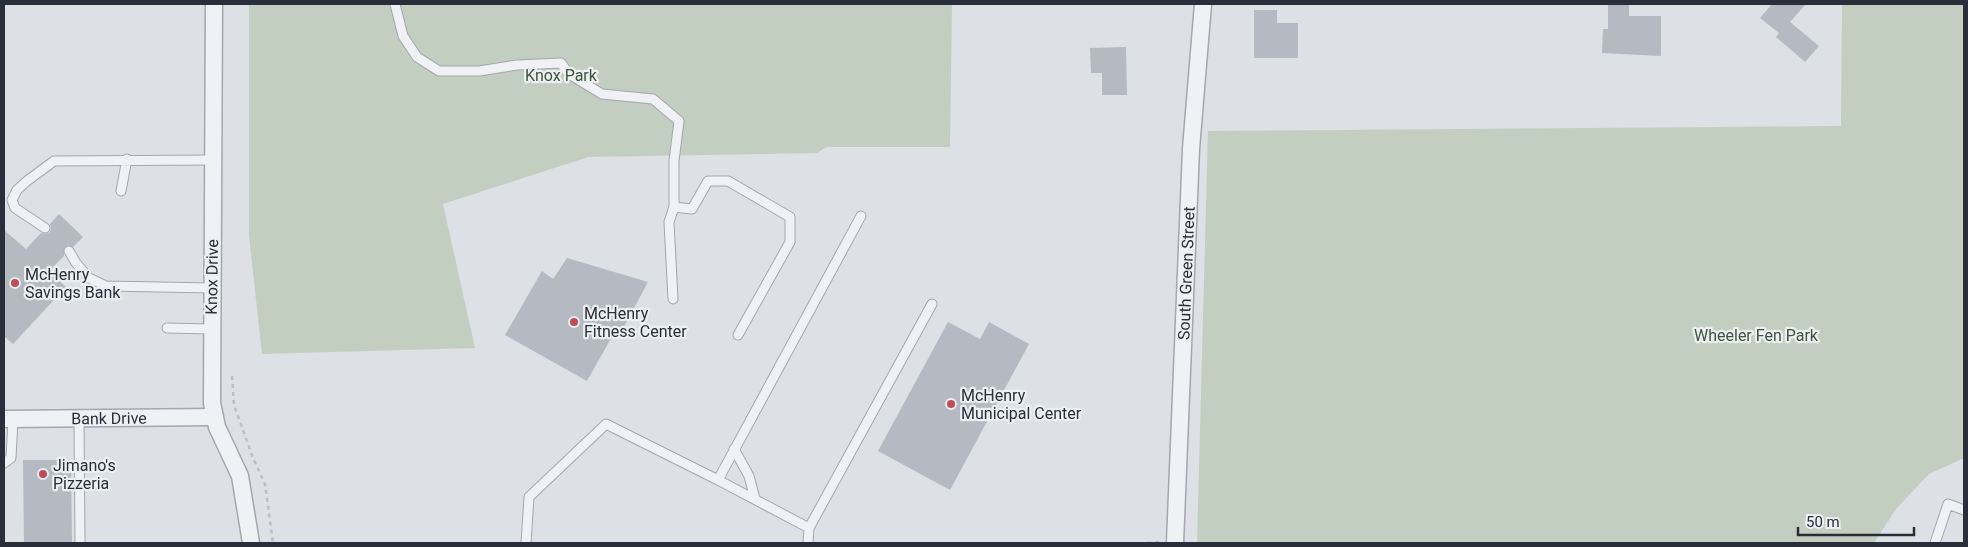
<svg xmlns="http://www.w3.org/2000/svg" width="1968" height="547" viewBox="0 0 1968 547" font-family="Roboto,sans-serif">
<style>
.green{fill:#c2cebf}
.building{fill:#b5b9c2}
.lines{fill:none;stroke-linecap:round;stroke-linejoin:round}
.service-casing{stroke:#a3a7ae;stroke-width:11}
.minor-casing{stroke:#a3a7ae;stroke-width:19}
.path{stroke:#bbbec4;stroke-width:2.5;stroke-dasharray:4 4;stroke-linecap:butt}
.service{stroke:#eff1f4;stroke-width:9}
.minor{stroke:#eff1f4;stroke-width:16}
.poi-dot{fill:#c04d56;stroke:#eceff3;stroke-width:2}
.labels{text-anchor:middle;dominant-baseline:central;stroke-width:4.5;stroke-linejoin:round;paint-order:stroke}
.park-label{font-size:16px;fill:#3a5537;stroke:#eceff3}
.street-label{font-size:16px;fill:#282e3a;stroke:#eceff3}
.poi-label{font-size:16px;fill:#282e3a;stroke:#eceff3;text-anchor:start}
</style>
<rect width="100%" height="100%" fill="#dde0e5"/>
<path class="green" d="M249,4H952L950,147H826L817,153L588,157L443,204L475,348L262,354L249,236Z
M1842,4H1964V458L1929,474L1896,509L1874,543H1197L1208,131L1841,126Z"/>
<path class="building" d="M1608,4H1629V16H1661V56L1602,53L1603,29H1608Z
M1772,4H1806L1790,22L1819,46L1805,62L1776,37L1779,33L1760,18Z
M1254,10H1277V23H1298V58H1254Z
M1126,47L1127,95H1102V73H1091L1090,48Z
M59,214L83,237L73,247L68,245L64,248V256L49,271L66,287L13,344L4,336V230L26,249L41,233L45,234L50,232L51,228L50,224Z
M567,258L648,282L619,336L614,333L587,381L505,335L542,271L553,279Z
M948,322L980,339L989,322L1029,344L950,490L878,451Z
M23,460H71L72,543H24Z"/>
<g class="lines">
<defs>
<path id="service" d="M395,4L403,36L417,57L439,71H479L517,65L561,63L569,74L602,94L653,99L679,121L674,161V207
M121,191L127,159
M45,228L15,208L12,200L17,190L27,181L54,161L213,160
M69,251L76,263L89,278L106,286L212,288
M673,299L669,222L674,207L692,209L708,181H728L790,217V242L738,335
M167,328L211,329
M79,419L80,543
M734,449L749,476L755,499
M4,463L11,458L13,419
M809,528L932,304
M526,543L529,497L606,424L718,480
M808,543L809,528L718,480L861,216
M1935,543L1948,504L1964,510"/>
<g id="minor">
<path d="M214,4L212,403L217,427L240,476L251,543"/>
<path id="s1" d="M4,419L214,417"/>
<path id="s2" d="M1175,543L1191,149L1203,4"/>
</g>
</defs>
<use href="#service" class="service-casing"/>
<use href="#minor" class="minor-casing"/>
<path class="path" d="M232,376L234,405L253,458L265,484L273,543
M1147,543L1159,542"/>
<use href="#service" class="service"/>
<use href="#minor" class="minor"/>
</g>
<g class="poi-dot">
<circle cx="15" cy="283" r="5"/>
<circle cx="574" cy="322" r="5"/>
<circle cx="951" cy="404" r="5"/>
<circle cx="43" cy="474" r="5"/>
</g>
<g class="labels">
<g class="park-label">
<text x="561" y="75">Knox Park</text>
<text x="1756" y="335">Wheeler Fen Park</text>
</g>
<g class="street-label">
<text stroke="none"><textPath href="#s2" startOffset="270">South Green Street</textPath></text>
<text transform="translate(212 277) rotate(-89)">Knox Drive</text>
<text stroke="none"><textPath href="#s1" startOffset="105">Bank Drive</textPath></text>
</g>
<g class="poi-label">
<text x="25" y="274">McHenry<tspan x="25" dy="18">Savings Bank</tspan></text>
<text x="584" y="313">McHenry<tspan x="584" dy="18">Fitness Center</tspan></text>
<text x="961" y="395">McHenry<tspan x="961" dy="18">Municipal Center</tspan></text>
<text x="53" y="465">Jimano's<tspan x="53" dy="18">Pizzeria</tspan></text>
</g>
</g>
<rect width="1968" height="547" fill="none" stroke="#282e3a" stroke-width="10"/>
<path d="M1798 527v8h116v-8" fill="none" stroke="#282e3a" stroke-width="2.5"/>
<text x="1806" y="527" font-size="15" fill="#282e3a" stroke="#eceff3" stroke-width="4" paint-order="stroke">50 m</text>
</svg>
